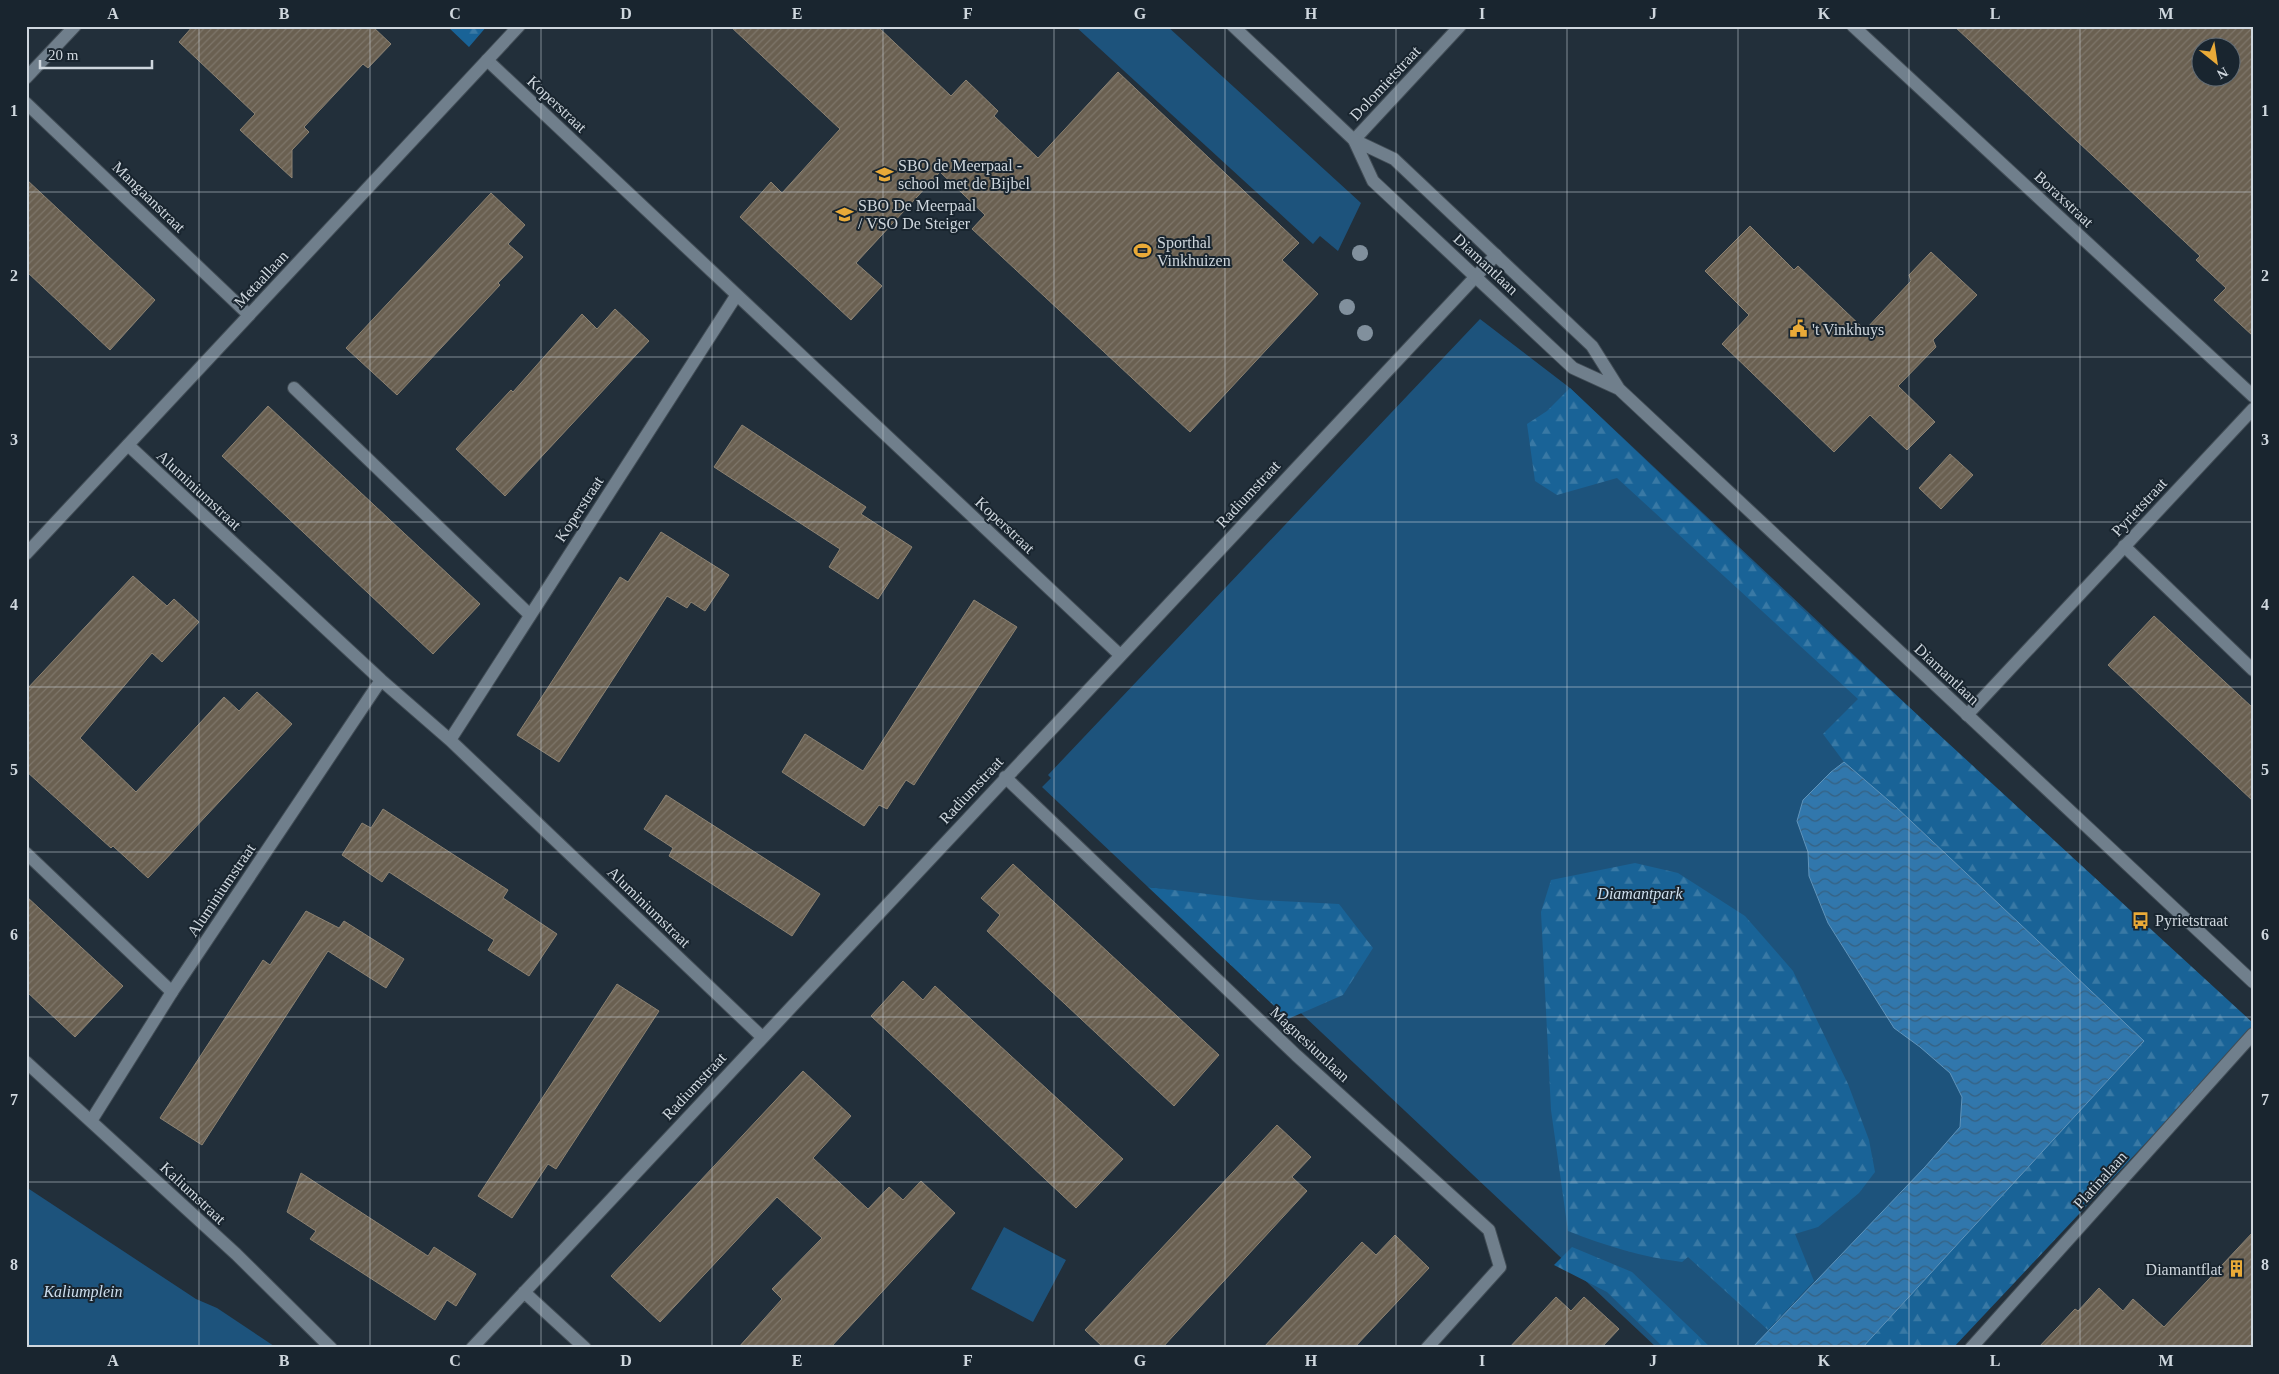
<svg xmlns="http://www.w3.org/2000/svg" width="2279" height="1374" viewBox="0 0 2279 1374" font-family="Georgia,serif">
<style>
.green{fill:#1d537c}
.forest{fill:url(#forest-firs)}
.water{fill:url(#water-waves);stroke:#6094bb}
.building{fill:url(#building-hatch);stroke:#8c8272;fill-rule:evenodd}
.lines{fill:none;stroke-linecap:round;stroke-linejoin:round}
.service-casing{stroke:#424d56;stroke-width:14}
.minor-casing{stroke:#424d56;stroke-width:14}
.tertiary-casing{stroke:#424d56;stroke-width:14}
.service{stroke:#707f8c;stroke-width:12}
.minor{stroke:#707f8c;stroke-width:12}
.tertiary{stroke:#707f8c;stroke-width:12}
.tree{fill:#81909d}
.grid{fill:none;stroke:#cfd7de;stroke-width:1;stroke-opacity:0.55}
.labels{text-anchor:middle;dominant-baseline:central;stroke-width:4;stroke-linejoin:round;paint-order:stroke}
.street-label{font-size:16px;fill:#cfd7de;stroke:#19252f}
.poi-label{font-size:16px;fill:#cfd7de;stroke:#19252f;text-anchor:start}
.park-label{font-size:16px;font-style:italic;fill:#cedfee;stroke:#19252f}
.neatline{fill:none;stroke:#cfd7de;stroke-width:2}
.grid-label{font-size:16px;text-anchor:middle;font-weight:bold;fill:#cfd7de}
</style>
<defs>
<pattern id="forest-firs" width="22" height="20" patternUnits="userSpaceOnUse" patternTransform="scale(1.25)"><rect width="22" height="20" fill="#196397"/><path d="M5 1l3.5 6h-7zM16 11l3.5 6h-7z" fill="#3979a5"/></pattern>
<pattern id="water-waves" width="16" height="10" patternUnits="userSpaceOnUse" patternTransform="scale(1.25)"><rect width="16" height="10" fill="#3177ac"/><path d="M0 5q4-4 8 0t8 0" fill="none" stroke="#366182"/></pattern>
<pattern id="building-hatch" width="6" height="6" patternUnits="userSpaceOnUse" patternTransform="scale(1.25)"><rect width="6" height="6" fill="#6a6051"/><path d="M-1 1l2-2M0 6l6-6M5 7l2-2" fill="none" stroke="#7e766a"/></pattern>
</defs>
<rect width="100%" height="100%" fill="#222f3a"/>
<path class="green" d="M1075,26H1167L1361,203L1338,251L1320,236L1313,244Z
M1480,319L1570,388L2209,989L1871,1348H1657L1170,890L1148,887L1042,787L1051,778L1048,775Z
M26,1187L196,1299L217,1308L277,1348H26Z
M1004,1227L1066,1260L1033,1322L971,1289Z"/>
<path class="forest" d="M447,26H487L469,47Z
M1570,388L1800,607L2253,1023V1029L1953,1348H1862L2144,1041L1895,806L1844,762L1823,734L1858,699L1617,478L1557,495L1535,481L1527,424L1547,411Z
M1635,863L1678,873L1745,916L1793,971L1848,1084L1869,1140L1875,1172L1859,1193L1818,1227L1795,1234L1814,1281L1768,1330L1688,1257L1682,1262C1642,1257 1606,1246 1568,1231L1551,1110L1541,912L1551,880Z
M1148,887L1258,900L1339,904L1373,948L1343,995L1288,1019Z
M1572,1247L1632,1272L1711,1348H1664L1607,1292L1554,1265Z"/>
<path class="water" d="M1844,762L1895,806L2144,1041L1862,1348H1752L1925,1167L1960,1127L1962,1097L1950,1073L1920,1047L1894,1028L1828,923L1809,876L1808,852L1797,821L1803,800L1831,772Z"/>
<path class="building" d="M193,26H372L391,44L368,68L363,64L304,127L309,132L292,150V178L240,130L255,114L179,42Z
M730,26H877L951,96L966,80L998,111L994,116L1038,158L1118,72L1299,243L1282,260L1318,294L1190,432L972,229L985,215L940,172L856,263L882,286L851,320L740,217L771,182L782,193L840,129Z
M1954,26H2253V336L2214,300L2226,288L2196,260L2200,256ZM2202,48H2232V78H2202Z
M26,179L155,300L110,350L26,271Z
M491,193L525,225L508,244L523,257L498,283L500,285L397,395L346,348Z
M1750,226L1794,270L1798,266L1865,330L1911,281L1909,275L1931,252L1977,295L1933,340L1936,347L1898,386L1935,422L1907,450L1870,415L1834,452L1722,344L1749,315L1705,271Z
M615,309L649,341L505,496L456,449L511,390L513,392L582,314L597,329Z
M268,406L480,604L433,654L222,456Z
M742,425L866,507L861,514L912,547L878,599L829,567L840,549L714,467Z
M1950,454L1973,475L1941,509L1919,488Z
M661,532L729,575L705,611L691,602L687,608L667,596L559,762L517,735L620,577L628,582Z
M133,576L167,606L174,599L199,622L162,662L152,653L80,738L136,792L224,697L239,711L257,692L292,724L148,878L113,846L111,848L26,771V690Z
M974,600L1017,627L914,785L906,780L887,809L879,805L864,826L782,772L805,734L863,771Z
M2154,616L2253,708V801L2108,665Z
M666,795L820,894L792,936L669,856L673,848L644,829Z
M383,809L508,890L503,898L557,934L529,976L488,950L494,940L389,872L382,882L342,855L362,823L371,828Z
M1013,864L1219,1055L1174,1106L987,931L1000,915L981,898Z
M26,896L123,986L75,1037L26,991Z
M306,911L339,928L344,921L404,959L386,988L328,951L202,1145L160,1118L263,960L270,965Z
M903,981L923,1000L935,986L1123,1159L1076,1208L871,1016Z
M617,984L659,1011L556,1169L548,1164L512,1218L478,1196Z
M803,1071L851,1116L813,1158L868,1209L889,1187L903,1200L921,1181L955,1213L830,1348H738L782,1299L772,1289L822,1238L777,1197L660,1322L611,1276Z
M1277,1125L1311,1157L1292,1177L1307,1191L1162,1348H1104L1085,1330Z
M301,1173L428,1256L434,1247L476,1274L456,1306L447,1300L435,1320L310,1239L316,1231L287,1212Z
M2253,1232V1348H2038L2075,1309L2078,1311L2099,1288L2123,1311L2133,1299L2164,1327Z
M1395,1235L1429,1268L1354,1348H1263L1362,1242L1376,1255Z
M1556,1297L1571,1311L1584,1297L1619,1329L1601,1348H1509Z"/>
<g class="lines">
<defs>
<path id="service" d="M294,388L530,615
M2124,546L2253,670
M26,853L172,992"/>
<path id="minor" d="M1853,26L2253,396
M487,60L1120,655
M26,78L75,26
M26,103L249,315
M1354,140L1460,26
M128,445L381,680L450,740L762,1037
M1967,715L2253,409
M450,740L736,296
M1005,777L1296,1055L1489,1230L1500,1267L1427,1348
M26,1062L236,1254L331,1348
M91,1121L172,992L381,680
M524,1292L585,1348
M472,1348L1496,255
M1971,1348L2253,1034"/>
<path id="tertiary" d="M1233,26L1354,140L1394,159L1592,346L1619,389L2253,982
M1354,140L1373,181L1573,368L1619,389
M26,554L519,26"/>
</defs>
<use href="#service" class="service-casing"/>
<use href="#minor" class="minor-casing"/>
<use href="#tertiary" class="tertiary-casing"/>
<use href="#service" class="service"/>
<use href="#minor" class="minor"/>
<use href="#tertiary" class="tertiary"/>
</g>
<g class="tree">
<circle cx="1360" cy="253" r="8"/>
<circle cx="1347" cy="307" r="8"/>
<circle cx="1365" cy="333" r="8"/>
</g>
<path class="grid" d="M199,26V1348M370,26V1348M541,26V1348M712,26V1348M883,26V1348M1054,26V1348M1225,26V1348M1396,26V1348M1567,26V1348M1738,26V1348M1909,26V1348M2080,26V1348M26,192H2253M26,357H2253M26,522H2253M26,687H2253M26,852H2253M26,1017H2253M26,1182H2253"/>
<defs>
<symbol id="school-bare" viewBox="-9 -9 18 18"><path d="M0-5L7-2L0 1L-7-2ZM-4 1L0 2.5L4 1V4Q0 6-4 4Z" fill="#e9aa38" stroke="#19252f" stroke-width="2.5" paint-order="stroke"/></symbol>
<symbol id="stadium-bare" viewBox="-9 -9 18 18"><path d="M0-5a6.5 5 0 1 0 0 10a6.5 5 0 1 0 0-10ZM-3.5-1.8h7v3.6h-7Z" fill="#e9aa38" stroke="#19252f" stroke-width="2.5" paint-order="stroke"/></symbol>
<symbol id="civic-bare" viewBox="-9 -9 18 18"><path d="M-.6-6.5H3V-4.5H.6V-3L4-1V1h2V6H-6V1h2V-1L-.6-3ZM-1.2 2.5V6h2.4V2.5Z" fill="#e9aa38" stroke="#19252f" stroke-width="2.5" paint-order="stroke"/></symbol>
<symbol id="bus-bare" viewBox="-9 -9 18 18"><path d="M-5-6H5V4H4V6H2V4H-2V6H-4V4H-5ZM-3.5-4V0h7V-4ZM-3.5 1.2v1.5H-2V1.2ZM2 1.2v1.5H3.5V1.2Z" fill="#e9aa38" stroke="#19252f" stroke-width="2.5" paint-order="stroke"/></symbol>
<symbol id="building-bare" viewBox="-9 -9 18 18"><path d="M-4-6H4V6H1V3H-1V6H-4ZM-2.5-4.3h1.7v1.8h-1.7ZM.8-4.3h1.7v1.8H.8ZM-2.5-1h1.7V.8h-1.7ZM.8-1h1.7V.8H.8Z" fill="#e9aa38" stroke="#19252f" stroke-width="2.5" paint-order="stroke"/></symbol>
</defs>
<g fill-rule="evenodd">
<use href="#school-bare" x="872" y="162" width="25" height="25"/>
<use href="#school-bare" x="832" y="202" width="25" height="25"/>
<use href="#stadium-bare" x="1130" y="238" width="25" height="25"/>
<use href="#civic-bare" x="1786" y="316" width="25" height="25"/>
<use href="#bus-bare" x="2128" y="908" width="25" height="25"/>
<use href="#building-bare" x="2224" y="1256" width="25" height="25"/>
</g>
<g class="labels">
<g class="street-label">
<text transform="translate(1385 83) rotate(-47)">Dolomietstraat</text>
<text transform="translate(557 104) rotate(43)">Koperstraat</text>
<text transform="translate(149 197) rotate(44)">Mangaanstraat</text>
<text transform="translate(2064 199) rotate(43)">Boraxstraat</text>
<text transform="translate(1486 264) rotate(43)">Diamantlaan</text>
<text transform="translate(261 279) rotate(-47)">Metaallaan</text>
<text transform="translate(199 490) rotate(43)">Aluminiumstraat</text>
<text transform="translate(1248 494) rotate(-47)">Radiumstraat</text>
<text transform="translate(2139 507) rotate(-47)">Pyrietstraat</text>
<text transform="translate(579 509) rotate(-57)">Koperstraat</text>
<text transform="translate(1005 525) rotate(43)">Koperstraat</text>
<text transform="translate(1947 674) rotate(43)">Diamantlaan</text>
<text transform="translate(971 790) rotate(-47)">Radiumstraat</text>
<text transform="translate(221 890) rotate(-56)">Aluminiumstraat</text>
<text transform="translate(649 907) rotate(44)">Aluminiumstraat</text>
<text transform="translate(1310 1044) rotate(43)">Magnesiumlaan</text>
<text transform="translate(694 1086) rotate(-47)">Radiumstraat</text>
<text transform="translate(2100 1180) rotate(-48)">Platinalaan</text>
<text transform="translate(193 1193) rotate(43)">Kaliumstraat</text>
</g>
<g class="poi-label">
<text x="898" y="165">SBO de Meerpaal -<tspan x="898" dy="18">school met de Bijbel</tspan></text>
<text x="858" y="205">SBO De Meerpaal<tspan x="858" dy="18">/ VSO De Steiger</tspan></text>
<text x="1157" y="242">Sporthal<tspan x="1157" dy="18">Vinkhuizen</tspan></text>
<text x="1812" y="329">'t Vinkhuys</text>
<text x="2155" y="920">Pyrietstraat</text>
<text x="2222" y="1269" text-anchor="end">Diamantflat</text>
</g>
<g class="park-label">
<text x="1640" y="893">Diamantpark</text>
<text x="83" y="1291">Kaliumplein</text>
</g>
</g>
<rect width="2279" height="1374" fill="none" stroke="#19252f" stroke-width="55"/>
<g transform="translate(2216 62) rotate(150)"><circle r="24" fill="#19252f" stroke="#626c75"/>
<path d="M0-4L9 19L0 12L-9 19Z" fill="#e9aa38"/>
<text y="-8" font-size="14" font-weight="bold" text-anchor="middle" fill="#cfd7de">N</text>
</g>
<path d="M40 60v8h112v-8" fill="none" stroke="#cfd7de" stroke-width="2.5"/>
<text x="48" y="60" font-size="15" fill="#cfd7de" stroke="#19252f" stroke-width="4" paint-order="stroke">20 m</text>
<rect x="28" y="28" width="2224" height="1318" class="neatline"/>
<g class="grid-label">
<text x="113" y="19">A</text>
<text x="284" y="19">B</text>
<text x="455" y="19">C</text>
<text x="626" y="19">D</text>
<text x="797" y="19">E</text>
<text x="968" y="19">F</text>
<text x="1140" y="19">G</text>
<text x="1311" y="19">H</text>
<text x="1482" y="19">I</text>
<text x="1653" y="19">J</text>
<text x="1824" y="19">K</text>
<text x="1995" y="19">L</text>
<text x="2166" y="19">M</text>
<text x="14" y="116">1</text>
<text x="2265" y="116">1</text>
<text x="14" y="281">2</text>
<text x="2265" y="281">2</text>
<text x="14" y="445">3</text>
<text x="2265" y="445">3</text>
<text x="14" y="610">4</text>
<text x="2265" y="610">4</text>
<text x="14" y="775">5</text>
<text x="2265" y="775">5</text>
<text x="14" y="940">6</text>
<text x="2265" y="940">6</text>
<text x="14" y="1105">7</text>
<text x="2265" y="1105">7</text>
<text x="14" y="1270">8</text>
<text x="2265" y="1270">8</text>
<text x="113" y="1366">A</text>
<text x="284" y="1366">B</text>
<text x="455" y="1366">C</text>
<text x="626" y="1366">D</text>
<text x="797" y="1366">E</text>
<text x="968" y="1366">F</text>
<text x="1140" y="1366">G</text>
<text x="1311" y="1366">H</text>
<text x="1482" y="1366">I</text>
<text x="1653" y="1366">J</text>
<text x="1824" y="1366">K</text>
<text x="1995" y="1366">L</text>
<text x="2166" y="1366">M</text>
</g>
</svg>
